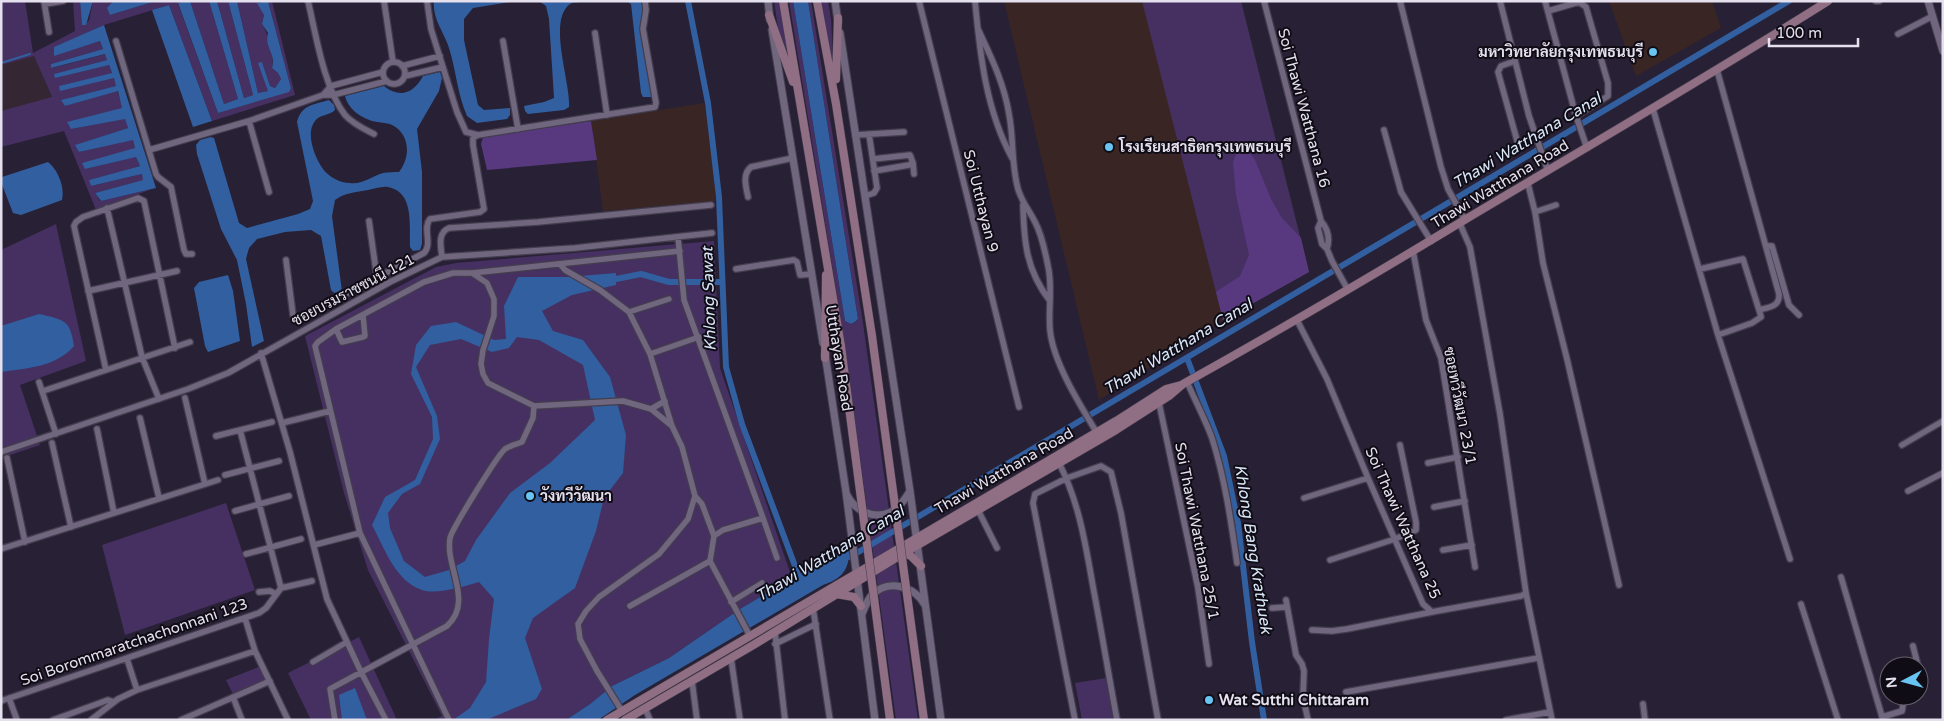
<svg xmlns="http://www.w3.org/2000/svg" width="1944" height="721" viewBox="0 0 1944 721" font-family="'Varela Round',Sarabun,sans-serif">
<style>
.industrial{fill:#342733}
.education{fill:#392624}
.green{fill:#453061}
.forest{fill:#58397f}
.water{fill:#315f9f;fill-rule:evenodd}
.lines{fill:none;stroke-linecap:round;stroke-linejoin:round}
.stream{stroke:#315f9f;stroke-width:2}
.canal{stroke:#315f9f;stroke-width:6}
.minor-casing{stroke:#443d4e;stroke-width:8}
.tertiary-casing{stroke:#443d4e;stroke-width:9}
.secondary-casing{stroke:#443d4e;stroke-width:9}
.minor{stroke:#70677f;stroke-width:5.5}
.tertiary{stroke:#70677f;stroke-width:7}
.secondary{stroke:#906e83;stroke-width:8}
.secondary-bridge-casing{stroke:#443d4e;stroke-width:9;stroke-linecap:butt}
.secondary-bridge{stroke:#906e83;stroke-width:8}
.poi-dot{fill:#68c4f0;stroke:#0f0c15;stroke-width:2}
.labels{text-anchor:middle;dominant-baseline:central;stroke-width:4;stroke-linejoin:round;paint-order:stroke}
.poi-label{font-size:15px;font-weight:bold;fill:#e5e0ee;stroke:#0f0c15;text-anchor:start}
.street-label{font-size:15px;fill:#e5e0ee;stroke:#0f0c15}
.water-label{font-size:16px;font-style:italic;fill:#d9e6f8;stroke:#0f0c15}
</style>
<rect width="100%" height="100%" fill="#282034"/>
<path class="industrial" d="M34,55L52,98L1,111V65Z"/>
<path class="education" d="M1004,1H1144L1223,320L1099,400Z
M1609,1H1712L1721,28L1636,76Z
M704,103L712,156L716,201L603,211L591,121Z"/>
<path class="green" d="M1,1H25L33,53L75,31L73,1H80L82,24L89,21L93,1H113L111,2L110,15L156,1H185L178,4L218,113L291,88L268,1H272L295,95L212,121L169,5L104,25L54,48V55L100,41L103,49L51,64L52,68L106,54L107,60L55,74L109,65L112,74L59,86L114,78L117,86L62,100L65,106L117,90L123,108L71,129L125,118L128,128L76,145L79,152L133,139L135,148L85,169L136,156L140,166L90,180L91,186L142,174L144,180L95,193L100,201L152,189L96,210L64,131L1,147V111L52,97L34,56L1,65Z
M190,1H209L238,99L224,104Z
M217,1H228L253,95L244,98Z
M237,1H258L264,15L262,24C269,35 274,56 272,68L278,73L281,79L275,88L270,86L262,62L268,91L258,93Z
M774,1H779L787,47L786,54L779,35Z
M789,1H793L845,321L851,324L856,322L858,319L808,1H811L863,323L918,720H896L842,327Z
M821,1H828L831,19L833,58L830,59Z
M1142,1H1241L1309,272L1223,320Z
M56,224L86,361L20,385L40,445L1,458V250Z
M714,241L720,368L792,578L740,609L669,658L612,686L590,704L566,720H434L442,716L368,570L344,493L305,336L436,267L456,263Z
M226,503L255,590L125,635L102,545Z
M359,637L397,720H311L288,673Z
M261,666L268,680L233,694L226,680Z
M1106,678L1113,720H1082L1075,683Z"/>
<path class="forest" d="M591,121L597,160L487,170L481,144L483,137Z
M1241,140L1255,160L1271,199L1282,218L1301,238L1309,272L1223,320L1216,292L1240,276L1249,255L1236,195L1233,162Z"/>
<path class="water" d="M80,1H93L86,25H82Z
M113,1H156L110,15L107,8Z
M185,1H190L224,104L238,99L209,1H217L244,98L253,95L228,1H237L258,93L268,91L258,63L262,62L270,86L275,88L281,79L278,73L272,68C276,52 264,48 268,33L262,24L264,15L257,3L268,1L291,88L289,92L218,113L178,3Z
M434,1H517L473,8L464,19V40L478,105L484,110L510,108V115L507,119L477,123L467,116C457,94 456,68 448,45C443,31 432,17 434,1Z
M539,1H586C581,2 574,2 570,4C547,21 571,82 569,107L564,110L528,114L525,111L524,106L544,102L554,98L549,19L546,6Z
M626,1H641L643,9L641,19L652,97H643L641,93L631,4Z
M793,1H808L858,319L855,322L851,324L845,321Z
M169,5L212,121L193,127L152,10Z
M104,25L156,188L101,201L95,193L143,180L142,174L91,186L89,180L140,166L136,157L85,169L82,163L135,148L133,140L79,152L75,145L128,128L125,119L71,129L67,122L122,108L118,91L65,106L61,100L116,86L114,78L60,91L59,86L112,73L109,65L55,78L54,74L107,60L105,54L51,68V64L103,49L100,41L54,56V47Z
M440,72L442,78L439,91L417,129L422,172V244L420,250L413,251L410,247C409,227 415,192 388,187C382,186 374,189 368,190C356,192 344,193 335,200L332,216L342,291L334,293L331,290L321,236L311,230L285,232L257,239L249,248L246,259L264,341L252,347L246,304L237,260L221,229L197,154L196,145L200,140L211,137L214,138L239,223L247,228L298,214L310,209L313,201L297,122C302,104 313,105 329,100L334,105L335,110C329,116 320,114 315,121C305,133 315,158 323,169C329,177 340,183 350,183C362,185 372,176 383,173C388,172 394,172 399,172C411,157 410,134 392,125C386,122 379,123 372,121C360,117 348,109 345,96L384,86C400,99 414,93 423,76Z
M48,162C58,170 65,187 62,200L21,215L13,213L1,182L2,177Z
M616,273V285L572,295L542,311L553,331L583,340L610,377L626,435L623,473L604,498L596,531L575,588L533,618L525,638L542,689L536,699L486,720H453L470,708L486,682L489,639L494,599L479,582C466,586 436,595 422,590C395,581 384,547 372,525L385,497L415,480L433,439L432,417L411,374L416,345L431,326L456,322L494,340L506,339L504,306L518,277H568ZM517,337L539,340L583,365L595,420L550,463L510,493L476,540L465,561L449,570L425,577L404,561L390,528L388,513L402,494L420,484L440,439L437,416L416,367L430,345L461,339L492,352L509,348Z
M228,275L233,291L240,341L208,352L205,346L194,288L199,282Z
M39,314C64,320 70,319 74,346C56,367 28,368 1,372V326Z
M849,547C850,569 843,578 823,585L635,695L598,720H566L590,704L612,686L669,658L740,609L792,578Z
M355,688L367,720H342L339,695Z"/>
<g class="lines">
<path class="stream" d="M1,63L30,54"/>
<path class="canal" d="M688,1L708,103L719,197L726,367L742,424L801,582
M616,279L641,274L669,282H722
M1187,358L1224,456L1238,523L1252,642L1264,720
M850,557L1789,1"/>
<defs>
<path id="minor" d="M44,1L49,32
M308,1C316,35 324,88 345,115C353,124 364,129 374,134
M384,1L393,62
M427,1L431,29L457,112L466,132L478,135
M919,1L1019,407
M975,1C980,55 986,110 1012,158
M1264,1L1321,221C1328,229 1330,239 1327,249
M1400,1L1441,167L1448,189L1465,220
M1500,1L1529,116L1548,171
M1545,1L1576,116L1587,148
M1876,1H1879
M45,4L63,1
M1548,11L1579,2L1586,7L1608,83V96L1576,116
M978,29C991,57 1004,83 1009,114C1014,139 1011,164 1018,189C1023,205 1029,209 1035,222C1042,235 1045,251 1048,266C1053,288 1048,307 1050,330C1053,362 1080,405 1097,433
M595,33L607,115
M1898,34L1933,16
M116,41L156,174L158,177L171,187L184,250L186,254H192
M503,41L518,129
M1515,61L1501,66L1498,72L1518,144
M383 73a11 11 0 1 1 22 0a11 11 0 1 1-22 0Z
M402,66L440,56
M1717,70L1779,294C1780,307 1769,307 1759,310
M383,72L331,86L323,95H333L387,81
M405,76L443,67
M1653,109L1718,335L1790,559
M249,121L269,192
M1384,130L1401,192L1431,241
M855,135L904,132
M149,150L249,121L323,95
M873,159L910,155L913,163L909,165L874,171
M913,163L914,174
M1528,184L1535,212L1543,263L1567,359L1619,585
M865,196L874,193L877,188L869,134
M748,197C746,187 742,174 751,167L793,158
M1023,205C1024,242 1026,270 1050,301
M107,208L142,357L159,399
M1535,212L1556,205
M369,221L377,278
M1321,221L1318,228L1322,244L1327,249L1332,261L1348,290
M1460,224L1470,247L1500,414L1526,593L1552,720
M678,237L684,300L763,518L723,530L714,536L710,561L750,636
M1766,246H1772L1789,305L1799,315
M1413,251L1426,320L1441,358L1475,567
M442,257L575,248L712,233
M286,260L293,315L295,319H298L424,253C433,244 422,228 430,219L480,212L484,209L473,145V138L478,135L655,107L656,103L643,29L646,10L645,1
M560,264L565,270L600,290L629,312L650,354
M736,269L794,260L797,262L800,275L812,274
M1700,269L1743,259L1760,313L1761,317L1752,323L1718,335
M472,273L487,283L494,299V316L483,350L481,364L483,374L488,383L534,406L623,401L651,409L672,426L682,447L695,496L688,519L659,554L599,597L586,611L578,624L580,639L597,671L622,711
M88,291L177,271
M629,312L669,299
M1297,320L1327,379L1368,478L1423,604L1432,612L1437,611L1521,596L1526,593
M336,329L342,342L363,337L365,336L363,315
M261,353L290,452L327,599L361,672L386,720
M106,370L74,226L76,222L83,217L138,198L144,201L175,348
M39,382L56,434
M1187,382C1195,400 1205,419 1212,438C1225,479 1231,521 1237,563
M43,391L190,342
M185,398L205,484
M1159,403L1198,588L1209,664
M651,409L665,401
M140,418L159,498
M282,423L330,411
M672,426L650,354L699,337
M97,429L114,513
M216,436L272,422
M52,443L71,527
M1902,445L1943,421
M1,452L188,389L228,373L390,282L442,257C441,247 437,233 449,228L538,222L711,205
M7,458L25,542
M1059,463C1080,504 1086,548 1094,592C1102,634 1109,677 1117,720
M1428,463L1458,457
M225,475L279,461
M1908,491L1943,473
M695,496L702,504L714,536
M1304,498L1368,478
M1434,507L1465,501
M978,510L997,548
M235,511L289,496
M763,518L777,558
M314,545L360,533
M1,549L218,480
M1443,550L1472,545
M246,554L301,539
M1330,560L1395,539L1416,530V522L1400,445
M1841,577L1883,720
M281,588L312,581
M259,592L270,591L276,594
M1286,600L1296,655L1302,664L1304,671L1303,697L1308,720
M731,602L762,583
M1801,604L1838,720
M630,606L710,561
M813,608L830,720
M1272,608L1287,607
M245,618L255,651L288,720
M1312,630L1332,631L1347,629L1432,612
M775,632L785,720
M775,644L816,624
M1913,646L1918,666
M731,658L740,720
M127,659L137,690
M313,662L347,642
M1919,670L1923,687L1919,692
M692,681L697,720
M1346,692L1538,658
M233,697L242,720
M9,698L17,720
M1,701L259,613L266,608L281,588L240,430
M1643,704L1645,720
M645,708L650,720
M1882,717L1902,711L1904,699L1910,696
M53,720L108,700L114,702
M91,720L118,699L137,690L255,651
M181,720L270,681
M335,720L330,689L447,626C474,601 445,568 450,538C452,529 497,456 505,449C509,446 517,444 522,442L533,418L534,406
M449,720L360,533L315,346L318,342L336,329L424,282L453,273H472L680,251
M1075,720L1033,503L1035,494L1067,478L1101,466L1111,472L1121,513L1158,720
M1506,720L1550,712"/>
<path id="tertiary" d="M768,1L770,20
M835,1L838,22
M1928,1L1943,51
M772,30L823,343
M840,33L910,491L941,720
M825,354L846,492L875,720
M847,495C855,511 874,520 891,512C900,507 905,499 910,491
M862,614C865,607 867,601 871,596C888,578 914,586 925,605"/>
<path id="secondary" d="M783,1L841,346
M817,1L836,104L872,336
M769,15L793,82
M836,79L838,18
M825,358L826,275
M904,553L911,556L921,566
M836,594L854,597L861,606
M607,720L1116,421L1166,389L1181,385
M625,720L755,644L904,553L1116,430L1169,396L1183,384C1278,331 1372,276 1466,219C1587,147 1709,76 1828,1"/>
</defs>
<use href="#minor" class="minor-casing"/>
<use href="#tertiary" class="tertiary-casing"/>
<use href="#secondary" class="secondary-casing"/>
<use href="#minor" class="minor"/>
<use href="#tertiary" class="tertiary"/>
<use href="#secondary" class="secondary"/>
<defs>
<path id="secondary-bridge" d="M872,336L924,720
M841,346L890,720"/>
</defs>
<use href="#secondary-bridge" class="secondary-bridge-casing"/>
<use href="#secondary-bridge" class="secondary-bridge"/>
</g>
<g class="poi-dot">
<circle cx="1653" cy="52" r="5"/>
<circle cx="1109" cy="147" r="5"/>
<circle cx="530" cy="496" r="5"/>
<circle cx="1209" cy="700" r="5"/>
</g>
<g class="labels">
<g class="poi-label">
<text x="1643" y="52" text-anchor="end">มหาวิทยาลัยกรุงเทพธนบุรี</text>
<text x="1119" y="147">โรงเรียนสาธิตกรุงเทพธนบุรี</text>
<text x="540" y="496">วังทวีวัฒนา</text>
<text x="1219" y="700">Wat Sutthi Chittaram</text>
</g>
<g class="street-label">
<text transform="translate(1304 108) rotate(75)">Soi Thawi Watthana 16</text>
<text transform="translate(1500 184) rotate(-31)">Thawi Watthana Road</text>
<text transform="translate(981 201) rotate(76)">Soi Utthayan 9</text>
<text transform="translate(353 290) rotate(-28)">ซอยบรมราชชนนี 121</text>
<text transform="translate(839 358) rotate(81)">Utthayan Road</text>
<text transform="translate(1460 406) rotate(79)">ซอยทวีวัฒนา 23/1</text>
<text transform="translate(1004 471) rotate(-30)">Thawi Watthana Road</text>
<text transform="translate(1403 523) rotate(66)">Soi Thawi Watthana 25</text>
<text transform="translate(1197 531) rotate(79)">Soi Thawi Watthana 25/1</text>
<text transform="translate(134 642) rotate(-19)">Soi Borommaratchachonnani 123</text>
</g>
<g class="water-label">
<text transform="translate(1527 141) rotate(-31)">Thawi Watthana Canal</text>
<text transform="translate(709 299) rotate(-92)">Khlong Sawat</text>
<text transform="translate(1178 347) rotate(-31)">Thawi Watthana Canal</text>
<text transform="translate(1253 549) rotate(81)">Khlong Bang Krathuek</text>
<text transform="translate(830 554) rotate(-31)">Thawi Watthana Canal</text>
</g>
</g>
<rect width="1944" height="721" fill="none" stroke="#e5e0ee" stroke-width="5"/>
<g transform="translate(1904 681) rotate(264)"><circle r="24" fill="#0f0c15" stroke="#65616c"/>
<path d="M0-4L9 19L0 12L-9 19Z" fill="#68c4f0"/>
<text y="-8" font-size="14" font-weight="bold" text-anchor="middle" fill="#e5e0ee">N</text>
</g>
<path d="M1769 38v8h89v-8" fill="none" stroke="#e5e0ee" stroke-width="2.5"/>
<text x="1776" y="38" font-size="15" fill="#e5e0ee" stroke="#0f0c15" stroke-width="4" paint-order="stroke">100 m</text>
</svg>
